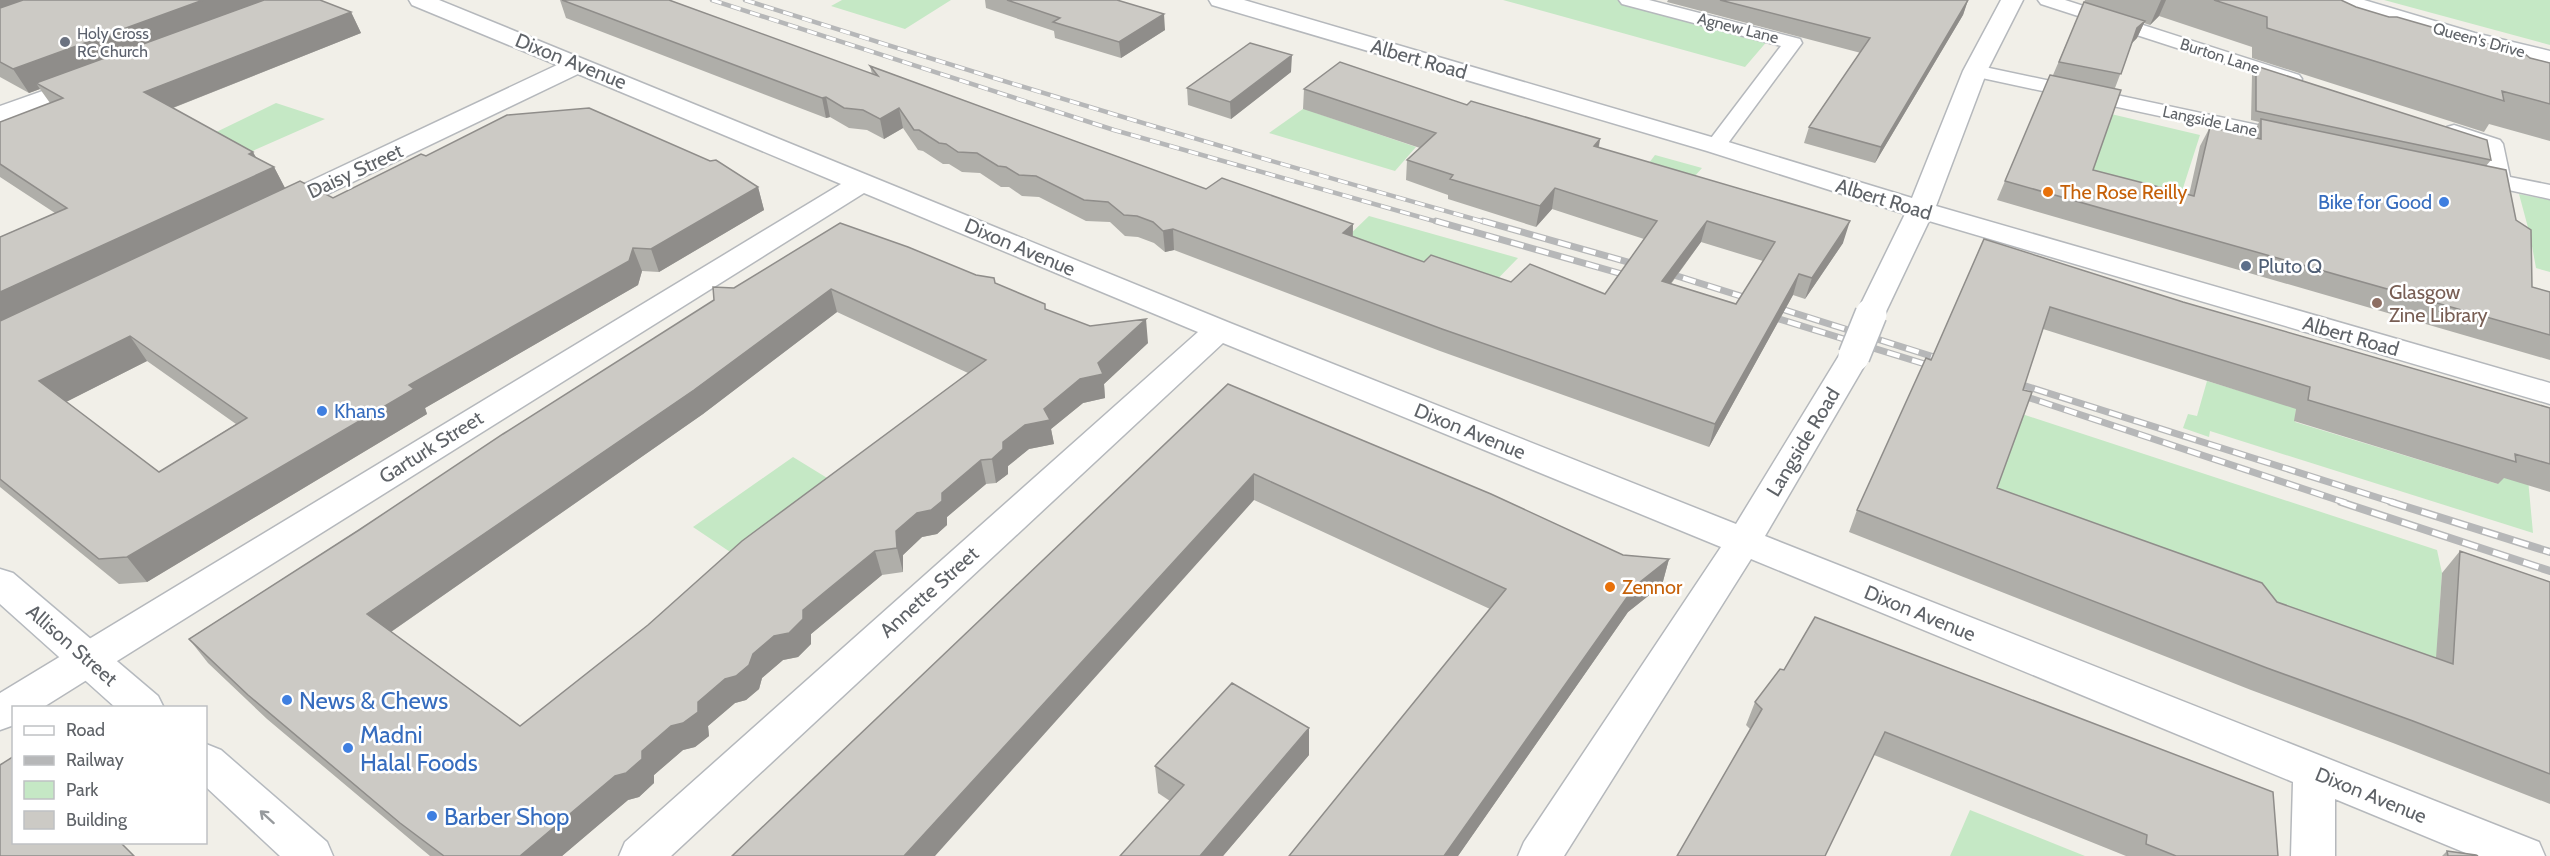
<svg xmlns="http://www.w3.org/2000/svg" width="2550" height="856" viewBox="0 0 2550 856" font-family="Cabin,sans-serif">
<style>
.green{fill:#c5e8c5}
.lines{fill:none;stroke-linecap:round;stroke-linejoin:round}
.lane-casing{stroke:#b5b8bc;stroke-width:3}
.street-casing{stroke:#b5b8bc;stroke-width:3}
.secondary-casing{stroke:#b6babf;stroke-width:3}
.lane{fill:#fff;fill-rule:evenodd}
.street{fill:#fff;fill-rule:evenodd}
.secondary{fill:#fff;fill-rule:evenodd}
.rail-far2-casing{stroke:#b6b7b8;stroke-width:4.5}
.rail-far1-casing{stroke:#b6b7b8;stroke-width:7}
.rail-casing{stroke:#b6b7b8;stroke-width:8}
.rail-far2{stroke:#fff;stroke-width:3;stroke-dasharray:10;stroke-linecap:butt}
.rail-far1{stroke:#fff;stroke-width:4.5;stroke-dasharray:13;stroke-linecap:butt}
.rail{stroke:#fff;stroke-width:5;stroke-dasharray:16;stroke-linecap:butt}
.street-bridge-casing{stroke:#b5b8bc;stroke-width:34;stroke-linecap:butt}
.street-bridge{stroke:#fff;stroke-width:31}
.wall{fill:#afaea9;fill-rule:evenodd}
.shaded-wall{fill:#8f8d8a}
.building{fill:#cccac5;stroke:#8f8d8a;stroke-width:1.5;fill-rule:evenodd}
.oneway{stroke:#979a9d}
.worship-dot{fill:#6b7280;stroke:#fff;stroke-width:2}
.food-dot{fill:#e8710a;stroke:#fff;stroke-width:2}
.shop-dot{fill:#3f7fe0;stroke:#fff;stroke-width:2}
.service-dot{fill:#5c6f8a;stroke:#fff;stroke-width:2}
.education-dot{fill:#8d6e63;stroke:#fff;stroke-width:2}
.labels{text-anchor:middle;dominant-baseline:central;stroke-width:5;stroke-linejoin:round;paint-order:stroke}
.far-street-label{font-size:16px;fill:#5f6368;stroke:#fff}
.far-worship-label{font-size:16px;fill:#5b616d;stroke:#fff;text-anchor:start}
.street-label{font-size:20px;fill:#5f6368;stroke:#fff}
.food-label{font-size:20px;fill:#c56008;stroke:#fff;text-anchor:start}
.shop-label{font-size:20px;fill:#366cbe;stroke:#fff;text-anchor:end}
.service-label{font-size:20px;fill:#4e5e75;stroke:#fff;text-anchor:start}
.education-label{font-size:20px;fill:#785e54;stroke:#fff;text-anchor:start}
.near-shop-label{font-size:24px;fill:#366cbe;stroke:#fff;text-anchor:start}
</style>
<rect width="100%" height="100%" fill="#f1efe8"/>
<path class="green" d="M842,0H951L905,29L831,6Z
M1503,0H1620L1769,39L1745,67Z
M2384,0H2550V45Z
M276,103L325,119L248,153L171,154Z
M1310,104L1316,113L1416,147L1395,171L1269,133Z
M2111,114L2200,135L2175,213L2078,174Z
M1655,155L1702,168L1679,194L1636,180Z
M2519,194L2550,200V272L2536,268L2530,235Z
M1369,216L1518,258L1481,296L1342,242Z
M2207,381L2296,408L2295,422L2498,484L2497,470L2528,479L2533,533L2210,431L2209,437L2183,428L2188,414L2197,416Z
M2022,414L2437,550L2442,573L2438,630L2550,729L1986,510Z
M793,457L850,492L748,564L693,527Z
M1970,810L2085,856H1950Z"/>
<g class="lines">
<defs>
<path id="lane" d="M1619,0H1649L1800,39L1802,43L1723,150L1716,152L1709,150L1705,146L1781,46L1622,4Z
M2038,0H2065L2299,75L2302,79L2299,83H2285L2041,4Z
M1975,65L2290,132L2297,134L2300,138L2297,142L2290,144L1968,75L1965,71L1968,67Z
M2454,125L2500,140L2503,144L2510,177L2550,185V199L2467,181L2464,176L2467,171L2475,170L2487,172L2483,148L2447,135L2444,131L2447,127Z"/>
<path id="street" d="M409,0H439L1230,323L1736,524L1843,349L1854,346L1865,349L1870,356L1765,536L2539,842L2545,856H2473L2335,799V856H2291L2293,782L1751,559L1564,856H1518L1524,842L1721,547L1223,343L671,856H619L625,842L1198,332L864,193L42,708H14V725L0,730V693L841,184L578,74L286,214L276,216L266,214L262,208L266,202L557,65L412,5Z
M1209,0H1244L1725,141L1912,198L1963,71L2001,0H2023L1987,71L1936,206L2550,383V404L1929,221L1882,320L1871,323L1860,320L1856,314L1905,214L1707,151L1212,5Z
M88,75L97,77L100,82L97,87L0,122V106Z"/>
<path id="secondary" d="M2329,0H2364L2475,33L2550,51V65L2460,43L2332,5Z
M0,569L13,573L158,696L164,708H116L0,604Z
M206,744L221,750L327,842L333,856H280L206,787Z"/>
</defs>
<use href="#lane" class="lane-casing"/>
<use href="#street" class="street-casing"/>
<use href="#secondary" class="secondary-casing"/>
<use href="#lane" class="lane"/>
<use href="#street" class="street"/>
<use href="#secondary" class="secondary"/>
<defs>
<path id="rail-far2" d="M712,0L1114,130L1441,223
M745,0C992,79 1239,153 1488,223"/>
<path id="rail-far1" d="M1436,221L1636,278
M1483,221L1677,276L1950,362
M1763,314L1941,369
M2010,381L2395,503
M2015,393L2346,503"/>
<path id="rail" d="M2341,502L2550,571
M2391,502L2550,552"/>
</defs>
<use href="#rail-far2" class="rail-far2-casing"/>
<use href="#rail-far1" class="rail-far1-casing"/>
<use href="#rail" class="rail-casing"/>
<use href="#rail-far2" class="rail-far2"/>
<use href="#rail-far1" class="rail-far1"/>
<use href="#rail" class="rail"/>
<defs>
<path id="street-bridge" d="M1854,356L1871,314"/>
</defs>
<use href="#street-bridge" class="street-bridge-casing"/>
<use href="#street-bridge" class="street-bridge"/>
</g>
<path class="wall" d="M0,0L351,12L361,33L173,108L257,158L274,167L285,188L333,198L426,156L758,187L764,210L659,272L642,271L638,285L425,408L427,414L147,582L119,584L0,487V237L55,213L0,177V122L50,103L40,89L29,93L0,77ZM147,361L236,424L159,472L66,402Z
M560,0H669L872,74L870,66L1206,189L1353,224V237L1424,262L1511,282L1605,294L1644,239L1552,209L1536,227L1448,199V195L1406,180L1407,160L1420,148L1303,109L1304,89L1467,105L1600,139L1599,147L1843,243L1805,299L1793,295L1709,447L1440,351L1174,250L1165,252L1154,243L1138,237L1125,236L1110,222L1086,221L1039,197L1022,196L1009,187H1001L980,173L962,172L949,164H943L923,151L918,150L903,128L884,139L867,130L849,128L830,117L826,118L566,18ZM1701,242L1763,261L1736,304L1671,284Z
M985,0H1117L1165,30L1121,58L1055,38L1054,31L986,8Z
M1668,0H1968L1963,15L1875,163L1804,143L1809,127L1861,53L1667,2Z
M2085,0H2341L2356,7L2478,44L2550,63V141L2489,124L2484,132L2252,58V47L2159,16L2150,25L2144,23L2137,38L2132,43L2115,88L2093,170L2189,195L2200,146L2210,127L2252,137L2259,122L2251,120L2252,75L2256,66L2491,160L2486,166L2516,220L2532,287L2550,292V360L1997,200L2005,181L2053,75Z
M1291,72L1231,119L1188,105L1187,88Z
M1984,239L2183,302L2550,408V492L2504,478L2498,484L2294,421L2296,409L2043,329L2023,390L1997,488L2277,602L2436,658L2442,573L2460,551L2550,582V804L2393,743L2251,690L1849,532L1857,510L1931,360Z
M995,283L1045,304V310L1090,326L1148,343L1104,384L1105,398L1083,403L1051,429L1054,444L1029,449L1008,466V474L996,483L986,484L947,517V525L937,534L922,537L903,555V572L882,575L834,615L811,634V644L798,657L783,660L762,678L759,689L746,700L735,703L708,726L709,736L695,747L683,750L654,775V783L639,797L628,800L562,856H430L418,846L267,719L208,663L189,639L734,288ZM837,312L968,373L520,726L391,632L703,414Z
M1228,384L1623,555L1669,559L1662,585L1628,612L1458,856H1289L1490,609L1254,500Z
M1780,669L2278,856H2126L1874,755L1750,729L1746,725L1755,702Z
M1309,755L1223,856H1120L1170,801L1158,793L1155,766Z
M2447,851L2478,856H2442Z"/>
<path class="shaded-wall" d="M0,0H24L0,17Z
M203,0H276L36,83L40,89L29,93L13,69Z
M1968,0L1963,15L1875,163L1881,147Z
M2161,0H2166L2159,16L2150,25Z
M351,12L361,33L157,114L144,92Z
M1164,14L1165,30L1121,58L1119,42Z
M2145,21L2137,38L2130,45L2137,28Z
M1292,55L1291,72L1231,119L1230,102Z
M826,97L830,117L826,118L822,98Z
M899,108L903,128L884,139L880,119Z
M1600,139L1596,159L1594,146Z
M253,152L264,171L274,167L286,190L0,325V292Z
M758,187L764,210L659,272L651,249Z
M1555,188L1552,209L1536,227L1540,206Z
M1707,221L1701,242L1657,302L1662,281Z
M1850,221L1843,243L1805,299L1812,278Z
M1353,224L1352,245L1343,233Z
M1173,229L1174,250L1165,252L1163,231Z
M633,248L642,271L638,285L425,408L427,414L147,582L127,557Z
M1799,274L1793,295L1709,447L1715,424Z
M831,289L837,312L703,414L382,638L367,614Z
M1146,319L1148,343L1104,384L1105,398L1083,403L1051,429L1054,444L1029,449L1008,466V474L996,483L992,459L1003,442L1098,363Z
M130,336L147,361L58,406L39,381Z
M981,460L986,484L947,517V525L937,534L922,537L903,555V572L897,548L896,531Z
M1254,474V500L935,856H904Z
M875,551L882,575L811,634V644L798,657L783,660L762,678L759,689L746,700L735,703L708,726L709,736L695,747L683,750L654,775V783L639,797L628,800L562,856H520L803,610Z
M1669,559L1662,585L1628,612L1458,856H1444L1635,586Z
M1309,728V755L1223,856H1200Z"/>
<path class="building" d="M23,0H203L13,69L0,62V8Z
M264,0H320L351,12L144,92L253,152L249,154L274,167L0,292V237L67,208L0,164V122L63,98L36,83Z
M562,0H669L878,76L870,66L1206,189L1222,178L1353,224L1343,233L1424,262L1431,255L1511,282L1530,264L1605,294L1657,221L1555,188L1540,206L1450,179L1453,175L1407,160L1436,133L1304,89L1340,62L1467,105L1471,101L1600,139L1594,146L1850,221L1812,278L1799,274L1715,424L1442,329L1173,229L1163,231L1153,222L1137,216L1124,215L1108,202L1084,200L1036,176L1019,175L1006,167L998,166L977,153L958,152L946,144L939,143L919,130H914L899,108L880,119L863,110L844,108L826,97L822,98ZM1707,221L1775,242L1736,304L1662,281Z
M1007,0H1117L1164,14L1119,42L1053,22L1060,18Z
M1720,0H1968L1881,147L1809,127L1870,38Z
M2214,0H2341L2356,7L2389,17H2397L2435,28L2439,32L2478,44L2485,43L2525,54L2530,58L2550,63V104L2502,91L2504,101L2267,28V17Z
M2084,2L2145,21L2137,28L2121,74L2059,62Z
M1250,43L1292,55L1230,102L1187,88Z
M2256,66L2487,140L2491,160L2256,111Z
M2050,75L2121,90L2093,170L2194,196L2210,127L2261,139V119L2506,170L2516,220L2531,230L2532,287L2550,292V335L2005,181Z
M589,108L710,161L716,160L758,187L651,249L633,248L629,261L409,385L414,389L127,557L99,559L0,479V321L300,181L333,198L421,154L426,156L507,115ZM130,336L247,418L159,472L39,381Z
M840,223L908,247L976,275L994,278L995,283L1045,304V309L1090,326L1146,319L1098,363L1103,374L1080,379L1044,409L1050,420L1025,425L1003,442V449L992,459L981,460L942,493V501L931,510L917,513L896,531L897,548L875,551L826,591L803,610V619L789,633L774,636L753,654L749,665L736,676L725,679L698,702V712L683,723L671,726L642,751V759L626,773L615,776L520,856H444L400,823L248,695L189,639L359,530L503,434L714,300L713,287L734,288ZM831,289L986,360L742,541L648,625L520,726L367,614L694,390Z
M1984,239L2183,302L2550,408V464L2515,454L2516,462L2308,400L2310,387L2050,307L2023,390L2032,392L1997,488L2262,583L2277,602L2453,664L2460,551L2550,582V774L2413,721L2267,668L1857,510L1926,358L1931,360Z
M1228,384L1491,494L1623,555L1669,559L1635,586L1444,856H1289L1506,589L1254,474L904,856H732Z
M1815,617L2273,792L2278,856H2176L2146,844L2147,835L1885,732L1825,856H1677L1762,709L1755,702L1780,669L1784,670Z
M1232,683L1309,728L1200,856H1120L1184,785L1155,766Z
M14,756V843H121L134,856H0V765Z
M2447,851L2476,855L2478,856H2448Z"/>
<defs><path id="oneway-shaft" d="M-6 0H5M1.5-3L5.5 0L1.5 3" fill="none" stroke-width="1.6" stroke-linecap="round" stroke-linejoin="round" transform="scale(1.5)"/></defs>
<use class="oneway" href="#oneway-shaft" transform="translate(267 817) rotate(-138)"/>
<circle class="worship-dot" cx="65" cy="42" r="6"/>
<g class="food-dot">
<circle cx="2048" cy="192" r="6"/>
<circle cx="1610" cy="587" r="6"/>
</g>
<g class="shop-dot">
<circle cx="2444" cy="202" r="6"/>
<circle cx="322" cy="411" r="6"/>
<circle cx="287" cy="700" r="6"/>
<circle cx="348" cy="748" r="6"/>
<circle cx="432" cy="816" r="6"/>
</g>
<circle class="service-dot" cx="2246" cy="266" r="6"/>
<circle class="education-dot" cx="2377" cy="303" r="6"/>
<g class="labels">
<g class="far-street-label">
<text transform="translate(1738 28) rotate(14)">Agnew Lane</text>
<text transform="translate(2479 40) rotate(15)">Queen's Drive</text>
<text transform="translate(2220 56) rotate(18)">Burton Lane</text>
<text transform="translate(2210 121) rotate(12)">Langside Lane</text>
</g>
<g class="far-worship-label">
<text x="77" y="33">Holy Cross<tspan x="77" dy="18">RC Church</tspan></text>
</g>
<g class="street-label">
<text transform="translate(1419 59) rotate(16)">Albert Road</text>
<text transform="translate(571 61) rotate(22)">Dixon Avenue</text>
<text transform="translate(355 171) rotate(-25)">Daisy Street</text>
<text transform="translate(1884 199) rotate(17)">Albert Road</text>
<text transform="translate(1020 247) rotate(23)">Dixon Avenue</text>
<text transform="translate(2351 336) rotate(16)">Albert Road</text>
<text transform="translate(1470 431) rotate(22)">Dixon Avenue</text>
<text transform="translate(1803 442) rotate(-59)">Langside Road</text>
<text transform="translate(431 447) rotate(-32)">Garturk Street</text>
<text transform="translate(929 592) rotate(-42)">Annette Street</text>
<text transform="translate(1920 613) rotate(22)">Dixon Avenue</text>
<text transform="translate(72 645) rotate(41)">Allison Street</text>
<text transform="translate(2371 795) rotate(22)">Dixon Avenue</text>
</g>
<g class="food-label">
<text x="2060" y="192">The Rose Reilly</text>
<text x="1622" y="587">Zennor</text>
</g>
<g class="shop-label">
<text x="2432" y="202">Bike for Good</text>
<text x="334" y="411" text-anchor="start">Khans</text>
</g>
<g class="service-label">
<text x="2258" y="266">Pluto Q</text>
</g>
<g class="education-label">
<text x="2389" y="292">Glasgow<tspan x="2389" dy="23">Zine Library</tspan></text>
</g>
<g class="near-shop-label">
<text x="299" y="700">News &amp; Chews</text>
<text x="360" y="734">Madni<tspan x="360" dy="28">Halal Foods</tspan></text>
<text x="444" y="816">Barber Shop</text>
</g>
</g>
<rect x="12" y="706" width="195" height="138" fill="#ffffff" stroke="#bfc1c3" stroke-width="1.5"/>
<rect x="24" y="726" width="30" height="9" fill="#ffffff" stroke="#bfc1c3" stroke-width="1.5"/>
<text x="66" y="736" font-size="18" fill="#5f6368">Road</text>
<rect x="24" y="756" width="30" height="9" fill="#b6b7b8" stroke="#bfc1c3" stroke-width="1.5"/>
<text x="66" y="766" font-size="18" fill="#5f6368">Railway</text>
<rect x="24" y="781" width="30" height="18" fill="#c5e8c5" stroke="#bfc1c3" stroke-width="1.5"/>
<text x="66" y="796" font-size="18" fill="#5f6368">Park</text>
<rect x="24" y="811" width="30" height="18" fill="#cccac5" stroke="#bfc1c3" stroke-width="1.5"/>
<text x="66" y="826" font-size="18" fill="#5f6368">Building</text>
</svg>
